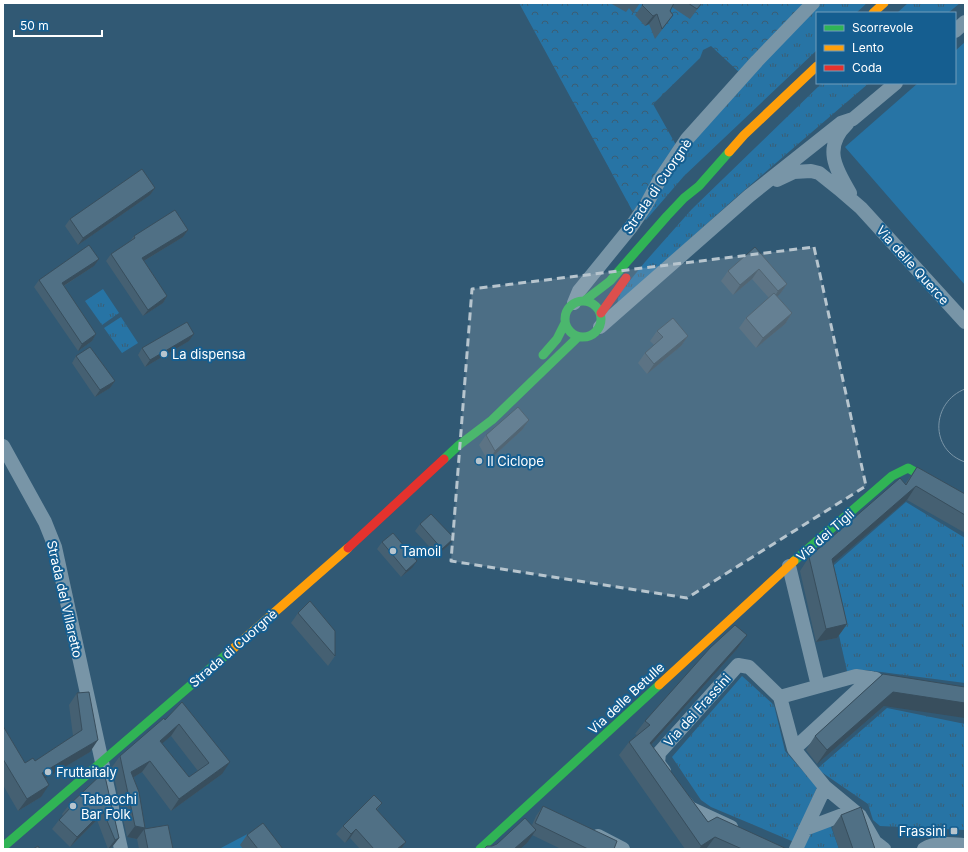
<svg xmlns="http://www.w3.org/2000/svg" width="968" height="852" viewBox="0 0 968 852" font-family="Inter,sans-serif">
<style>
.grass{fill:url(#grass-tufts)}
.forest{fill:url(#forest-crowns)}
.garden{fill:#2774a5}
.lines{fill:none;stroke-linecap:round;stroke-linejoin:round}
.street{stroke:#7895a7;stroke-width:14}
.fast{stroke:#30b455;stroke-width:9}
.slow{stroke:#ff9f0a;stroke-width:9}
.jam{stroke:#e5322d;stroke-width:9}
.tram{stroke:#7a95a7;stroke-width:1}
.wall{fill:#456072;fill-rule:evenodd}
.shaded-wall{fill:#384e5d}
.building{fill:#507085;stroke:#384e5d;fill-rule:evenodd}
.marked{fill:#b7c5ce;fill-opacity:0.2;stroke:#b7c5ce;stroke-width:3;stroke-dasharray:8 5;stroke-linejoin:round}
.poi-dot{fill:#b7c5ce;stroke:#155e90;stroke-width:1.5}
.labels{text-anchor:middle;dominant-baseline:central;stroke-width:4;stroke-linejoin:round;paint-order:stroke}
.street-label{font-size:13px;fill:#fff;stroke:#155e90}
.poi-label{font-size:13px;fill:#fff;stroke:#155e90;text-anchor:start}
</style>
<defs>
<pattern id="grass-tufts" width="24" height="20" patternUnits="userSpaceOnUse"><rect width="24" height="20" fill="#2774a5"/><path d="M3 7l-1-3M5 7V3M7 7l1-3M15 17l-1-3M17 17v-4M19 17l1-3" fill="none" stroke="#3b5e74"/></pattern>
<pattern id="forest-crowns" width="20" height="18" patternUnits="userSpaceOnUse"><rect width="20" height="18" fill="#2774a5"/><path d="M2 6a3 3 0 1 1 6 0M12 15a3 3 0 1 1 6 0" fill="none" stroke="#3b5e74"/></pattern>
</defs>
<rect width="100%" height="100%" fill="#315974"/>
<path class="grass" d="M821,3H867L856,13H817V50L684,176L646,220L644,218L650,206L695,137L777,46Z
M908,3H960L948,13H897Z
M822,83H869L733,200L617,305L619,294L645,262L692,209Z
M103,289L119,313L102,325L85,301Z
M121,317L138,343L122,353L104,328Z
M906,502L965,538V683L866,670L847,671L825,573Z
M742,676L774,705L785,751L817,787L794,842L711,807L701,800L672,757Z
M887,708L965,724V830L880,826L873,820L868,804L817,769Z
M830,824L839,849H801L810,832Z"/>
<path class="forest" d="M519,3H807L740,73L711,46L703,50L700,58L653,104L676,145L633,212Z"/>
<path class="garden" d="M965,42V285L845,147L918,83H955V51Z
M261,827L277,849H219Z"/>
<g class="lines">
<path class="street" d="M955,31L965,22
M847,124C823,147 835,168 850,193
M777,180L794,172L811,171L819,173L839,189L861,208L965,322
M574,303L579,291L631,227L646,205L659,181L687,139L757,61L813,3
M600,327L749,196L841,123L853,119L896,83
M3,446L45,522L55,547L121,849
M789,566L818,686
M871,678L794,749L825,787L860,816L875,842L884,849
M780,697L856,676L876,679
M664,771L658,763L659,753L738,665L749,667L780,697L794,749
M686,803L690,808L731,827
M805,829L853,811
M598,836L623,849
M796,849L825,787
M924,849C936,842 951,844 965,845"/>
<path class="fast" d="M565 319a18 18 0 1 1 36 0a18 18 0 1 1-36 0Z
M584,301L610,281L667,216L684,198L699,186L729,152
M543,355L557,339L565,323
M444,459L459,445L492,420L578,337
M794,561L892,476L908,468L965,500
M3,847L227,654
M480,849L659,685"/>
<path class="slow" d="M873,13L884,3
M729,152L744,135L817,66
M227,654L348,548
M659,685L794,561"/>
<path class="jam" d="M601,313L626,278
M348,548L444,459"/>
<path class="tram" d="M965,389C931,402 929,450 965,462"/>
</g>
<path class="wall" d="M610,3H640L633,13L629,8L626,12Z
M644,3H702L690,19L672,7L670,11L673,15L655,39L649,24L645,26L635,15Z
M155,188L150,195L78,245L65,226L70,219Z
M188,230L183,237L144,261L167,296L163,303L143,316L106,261L111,254L130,241L134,236Z
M755,247L787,284L780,294L777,296L792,313L785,324L756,348L739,328L746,318L769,298L752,279L733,295L721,281L728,271Z
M94,266L64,286L96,334L92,341L78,351L34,287L39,280Z
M657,331L688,336L681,346L647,374L638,363L645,353L654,345L650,341Z
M194,334L189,341L145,367L138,355L142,348Z
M76,356L115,381L110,388L95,397L72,363Z
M529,420L522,430L488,461L479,445L486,435Z
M917,467L965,494V533L907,500L833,563L847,624L837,638L816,642L800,571L809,557L905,484Z
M420,524L449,545L437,555L415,531Z
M382,542L412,568L401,577L377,549Z
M298,613L335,656L328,666L291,623Z
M747,635L737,649L651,745L708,822L787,849H685L619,755L629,742L637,735L635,734L645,721Z
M883,674L884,706L817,764L806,750L815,736Z
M77,693L90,752L45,778L41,797L18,811L3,785V726L25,763L35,761L73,736L69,705Z
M182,702L222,774L171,811L142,772L134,777L145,828L144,829L173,849H139L137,839L127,837L112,767L120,756L165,720ZM171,736L198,771L189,777L162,743Z
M104,772L119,838L112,847L108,849L97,820L70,847L52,829L59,820L63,816L62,814L69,805Z
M382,803L377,810L406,842L401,849H360L350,838L345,843L336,834L343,826Z
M543,806L614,849H561L532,835L527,843L492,846L532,825L536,816Z
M841,815L875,849H839L832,828Z
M247,835L283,849H243L240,845Z"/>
<path class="shaded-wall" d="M657,14L649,24L645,26L653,16Z
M155,188L150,195L78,245L83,238Z
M188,230L183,237L137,265L142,258Z
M99,259L94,266L57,290L62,283Z
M759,269L752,279L733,295L740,285Z
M787,284L780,294L771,302L778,291Z
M167,296L163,303L143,316L148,310Z
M792,313L785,324L756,348L763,338Z
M96,334L92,341L78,351L82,344Z
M194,334L189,341L145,367L150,360Z
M688,336L681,346L647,374L654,364Z
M115,381L110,388L95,397L100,390Z
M529,420L522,430L488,461L495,451Z
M916,486L907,500L823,572L832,559Z
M454,538L449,545L437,555L442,549Z
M417,561L412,568L401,577L406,571Z
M847,624L837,638L816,642L826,629Z
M747,635L737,649L641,756L650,743Z
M893,692L965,703V718L884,706L817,764L827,750Z
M179,724L171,736L152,752L160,741Z
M98,740L90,752L34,785L42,773Z
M150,761L142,772L126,782L131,772Z
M230,762L222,774L171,811L179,799Z
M49,785L41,797L18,811L27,799Z
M103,811L97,820L70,847L77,837Z
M135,826L145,828L137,839L127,837Z
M356,829L350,838L345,843L351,834Z
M536,830L527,843L520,849H514Z
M715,837L706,849H699L701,846Z
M119,838L112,847L108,849L115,840Z
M406,842L401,849H397Z"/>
<path class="building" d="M644,3H674L670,11L673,15L662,29L657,14L653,16L642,5Z
M688,3H702L697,9Z
M142,169L155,188L83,238L70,219Z
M175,210L188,230L142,258L167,296L148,310L111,254L135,238L134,236Z
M89,245L99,259L62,283L96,334L82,344L39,280Z
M755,247L787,284L778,291L759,269L740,285L728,271Z
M774,293L792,313L763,338L746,318Z
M673,318L688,336L654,364L645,353L663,337L657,331Z
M187,322L194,334L150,360L142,348Z
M90,347L115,381L100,390L76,356Z
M518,407L529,420L495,451L486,435Z
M917,467L965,494V515L916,486L832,559L847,624L826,629L809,557L900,478L906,485Z
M431,514L454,538L442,549L420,524Z
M393,533L417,561L406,571L382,542Z
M310,601L335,631V656L298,613Z
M735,625L747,635L650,743L708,822L717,817L787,849H742L715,837L701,846L629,742L650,725L645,721L710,648Z
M883,674L965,687V703L893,692L827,750L815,736Z
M89,692L98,740L42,773L49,785L27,799L3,759V726L25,763L33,758L35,761L82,730L77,693Z
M182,702L230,762L179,799L150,761L131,772L139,792L145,828L135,826L120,756L164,718L165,720ZM179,724L209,763L189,777L160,741Z
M104,772L119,838L115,840L103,811L77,837L59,820L71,807L69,805Z
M374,795L382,803L376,809L406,842L397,849H374L356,829L351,834L343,826Z
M543,806L617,841L614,849H588L535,823Z
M861,807L875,849H853L841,815Z
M525,818L536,830L514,849H484L487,846H492L497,844Z
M263,823L283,849H258L247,835Z
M168,825L173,849H148L144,829Z
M38,846L40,849H33Z"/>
<path class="marked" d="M814,247L866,486L687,598L451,561L472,289Z"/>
<g class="poi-dot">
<circle cx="164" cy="354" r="4"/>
<circle cx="479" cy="461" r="4"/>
<circle cx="393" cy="551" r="4"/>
<circle cx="48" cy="772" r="4"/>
<circle cx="73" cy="806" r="4"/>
<rect x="950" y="827" width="8" height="8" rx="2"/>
</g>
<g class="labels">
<g class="street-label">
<text transform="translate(657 186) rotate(-56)">Strada di Cuorgnè</text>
<text transform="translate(913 265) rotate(48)">Via delle Querce</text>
<text transform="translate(825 535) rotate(-41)">Via dei Tigli</text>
<text transform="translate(65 599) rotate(77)">Strada del Villaretto</text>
<text transform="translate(233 648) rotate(-41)">Strada di Cuorgnè</text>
<text transform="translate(626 698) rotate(-43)">Via delle Betulle</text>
<text transform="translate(697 710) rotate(-48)">Via dei Frassini</text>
</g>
<g class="poi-label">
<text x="172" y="354">La dispensa</text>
<text x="487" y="461">Il Ciclope</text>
<text x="401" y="551">Tamoil</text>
<text x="56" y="772">Fruttaitaly</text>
<text x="81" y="799">Tabacchi<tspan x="81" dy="15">Bar Folk</tspan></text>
<text x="946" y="831" text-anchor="end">Frassini</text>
</g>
</g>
<rect width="968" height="852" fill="none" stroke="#ffffff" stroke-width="8"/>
<rect x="816" y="12" width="140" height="72" fill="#155e90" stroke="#739ebc"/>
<rect x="824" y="25" width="20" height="6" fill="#30b455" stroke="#739ebc"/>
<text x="852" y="32" font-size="12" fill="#ffffff">Scorrevole</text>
<rect x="824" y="45" width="20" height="6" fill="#ff9f0a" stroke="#739ebc"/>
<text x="852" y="52" font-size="12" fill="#ffffff">Lento</text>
<rect x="824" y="65" width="20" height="6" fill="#e5322d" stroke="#739ebc"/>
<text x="852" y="72" font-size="12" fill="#ffffff">Coda</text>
<path d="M14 30v6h88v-6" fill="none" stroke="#ffffff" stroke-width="2"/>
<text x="20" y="30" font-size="12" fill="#ffffff" stroke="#155e90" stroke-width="3" paint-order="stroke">50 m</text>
</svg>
